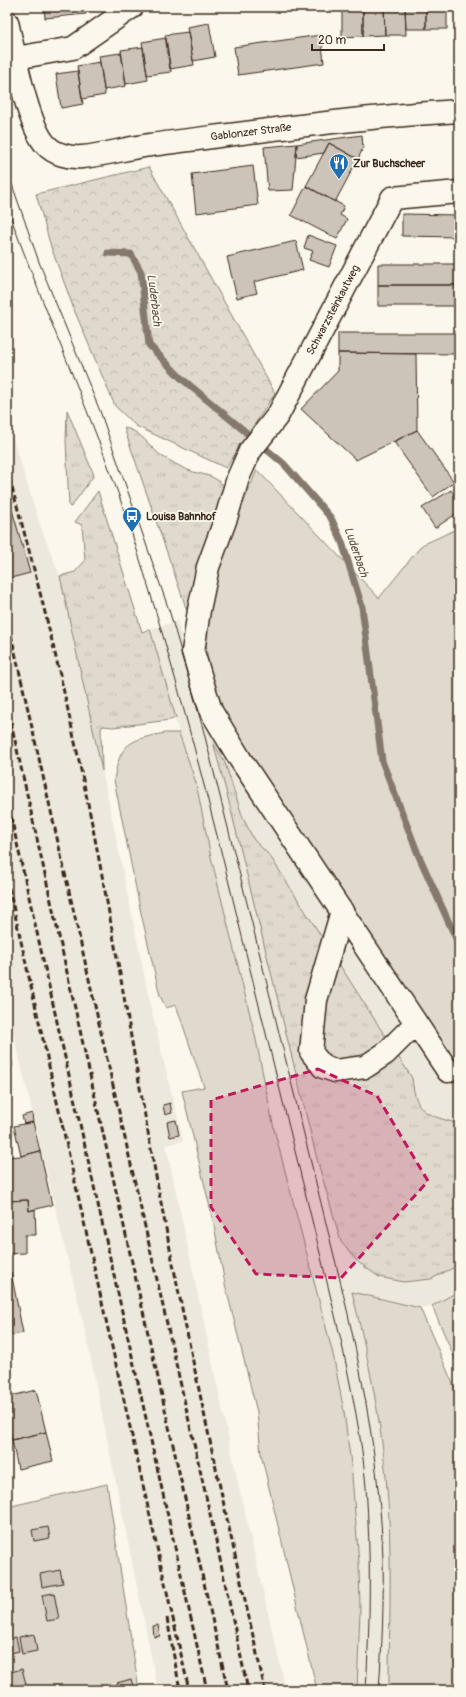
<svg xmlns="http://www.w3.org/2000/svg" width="466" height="1697" viewBox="0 0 466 1697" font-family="Pangolin,sans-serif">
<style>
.built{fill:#ede8dd}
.grass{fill:url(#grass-tufts);stroke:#8d8276}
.park{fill:url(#park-crowns);stroke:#8d8276}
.garden{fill:#dfd9ce;stroke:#8d8276}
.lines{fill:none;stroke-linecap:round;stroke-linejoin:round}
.stream{stroke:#85796d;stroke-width:7}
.building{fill:#ccc4b9;stroke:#3b2a1e}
.minor-casing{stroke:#3b2a1e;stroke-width:25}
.minor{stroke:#fbf7ec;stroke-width:22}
.tram{stroke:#3b2a1e;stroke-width:1}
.rail{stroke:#3b2a1e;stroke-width:3;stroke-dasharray:6 3;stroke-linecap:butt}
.marked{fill:#c2185b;fill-opacity:0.2;stroke:#c2185b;stroke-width:3;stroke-dasharray:8 5;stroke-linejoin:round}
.labels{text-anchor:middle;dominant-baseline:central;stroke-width:3.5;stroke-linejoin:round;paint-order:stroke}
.street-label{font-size:11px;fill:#3b2a1e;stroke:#fbf7ec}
.poi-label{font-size:11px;font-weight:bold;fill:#3b2a1e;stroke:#fbf7ec;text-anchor:start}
.water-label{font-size:12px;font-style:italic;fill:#605246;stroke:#fbf7ec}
</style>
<defs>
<pattern id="grass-tufts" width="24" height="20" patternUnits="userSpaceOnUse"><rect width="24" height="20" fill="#dfd9ce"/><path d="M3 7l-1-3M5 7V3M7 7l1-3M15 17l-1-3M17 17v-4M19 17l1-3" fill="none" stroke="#c0bab0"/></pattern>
<pattern id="park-crowns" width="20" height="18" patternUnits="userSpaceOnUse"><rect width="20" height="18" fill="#dfd9ce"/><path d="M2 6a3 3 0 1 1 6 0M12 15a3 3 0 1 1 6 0" fill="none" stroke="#c0bab0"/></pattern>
</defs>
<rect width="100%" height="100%" fill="#fbf7ec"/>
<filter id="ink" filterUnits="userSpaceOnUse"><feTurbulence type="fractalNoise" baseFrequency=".025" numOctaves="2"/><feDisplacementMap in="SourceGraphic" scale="8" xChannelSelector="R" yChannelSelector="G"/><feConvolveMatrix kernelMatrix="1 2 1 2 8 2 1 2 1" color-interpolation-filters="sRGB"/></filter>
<g filter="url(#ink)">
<path class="built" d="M7,419L40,525L60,576L82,672L151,1008L183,1141L166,1145L240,1492L286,1690H158L86,1335L7,1007Z
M177,621L198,692L459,1077V1291L432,1306L420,1308L352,1292L375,1392L386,1478L390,1559L389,1690H357L360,1611L359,1563L351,1464L344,1412L333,1354L274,1129L255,1035L211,857L196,783L179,733L150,629Z"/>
<path class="grass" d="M67,410L94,475L71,507L69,506L66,441Z
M124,428C141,430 150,448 163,457C171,461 180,467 188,470C203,476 212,473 224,486V497L191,622Z
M98,491L142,632L150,629L176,718L170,720L113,727L103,726L101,729L102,771L60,576L75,572L85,561L82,525L75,522Z
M213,742L225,763L243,818L254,840L270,856L412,1078C416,1115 426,1114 459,1124V1265L431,1279L404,1282L379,1277L358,1262L341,1242L317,1159L228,798Z"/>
<path class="park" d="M149,167L275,393L226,468L136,426L115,406L75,312L51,247L36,194Z"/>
<path class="garden" d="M257,470L379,598L422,545L459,528V1077L381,962L233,736L211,683L206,645L213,577Z
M165,733H179L196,783L211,857L255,1035L274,1129L333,1354L344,1412L351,1464L359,1563L360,1611L357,1690H317L261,1454L257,1412L225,1284L213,1220L182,1091L204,1087L176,1005L166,1008L160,996L141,913L114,780C120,742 130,740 165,733Z
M7,1039L13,1066L7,1067Z
M459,1291V1368L432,1306Z
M352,1292L420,1308L459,1398V1690H389C389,1619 393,1548 386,1477C380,1414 367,1353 352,1292Z
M107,1484L139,1690H7V1507Z"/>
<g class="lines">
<path class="stream" d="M108,253L131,254L141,272L149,345L181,378L284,464L331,518L342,542L362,607L382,761L418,854L459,945"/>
</g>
<path class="building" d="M44,7H85L86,14L45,18Z
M342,7H363V36L342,37Z
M363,7H384L385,35L363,36Z
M384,7H405L406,35H385Z
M405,7H426V29H406Z
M426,7H447V29H426Z
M209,23L215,57L193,61L187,27Z
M188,32L194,65L170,69L165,35Z
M321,35L324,63L238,75L234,47Z
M166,38L171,72L147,75L142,42Z
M143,47L148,80L126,84L121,50Z
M121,53L126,86L104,90L99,56Z
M100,62L105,95L82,99L77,66Z
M78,71L83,104L61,108L56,74Z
M362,135L363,148L358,159L329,143L324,153L296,157L297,144Z
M329,143L358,159L335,202L306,186Z
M297,144L293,190L268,191L264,147Z
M253,166L258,205L196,213L192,174Z
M306,186L344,206L340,215L347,219L337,239L291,215Z
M402,214L459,215V237L402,236Z
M308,235L337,246L329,267L309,260L313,251L304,248Z
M296,241L303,270L254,282L257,293L237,298L227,257Z
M378,264H459V285H378Z
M378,285H459V306H378Z
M338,333H459V354L338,353Z
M338,353L416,354L417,430L356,460L301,409L338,371Z
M417,430L454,482L433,497L394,442Z
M451,490L459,502V512L435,528L422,508Z
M7,492L30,573L7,579Z
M7,1074L10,1087L7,1088Z
M170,1103L172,1113L165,1115L163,1105Z
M32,1113L33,1122L24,1124L22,1116Z
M176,1120L179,1135L170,1137L167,1122Z
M33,1122L40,1151L21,1156L14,1126Z
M40,1151L52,1205L29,1211L28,1200L7,1201V1157L21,1156Z
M28,1200L29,1211L35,1209L36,1235H25V1253L7,1254V1201Z
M11,1272L23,1333L7,1336V1273Z
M36,1390L46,1432L12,1440L7,1421V1397Z
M46,1432L53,1461L18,1469L12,1440Z
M7,1521L10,1532L7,1533Z
M48,1527L50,1538L34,1541L32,1530Z
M60,1570L63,1583L42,1587L40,1574Z
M54,1593L59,1619L47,1621L42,1595Z
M158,1625L160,1636L154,1637L153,1626Z
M34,1634L37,1651L22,1654L19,1637Z
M16,1637L19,1651L7,1654V1640Z
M22,1669L26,1684L7,1689V1673Z
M131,1679L134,1689L118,1690L117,1683Z"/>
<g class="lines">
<defs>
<path id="minor" d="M7,22C14,51 27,125 46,145C54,154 69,158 82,157C105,155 127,148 150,145C253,132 356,117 459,111
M16,58L73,48L132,7
M342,911L316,1000L311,1052L323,1067L335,1071L365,1067L386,1053L416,1023
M448,1071L240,759L211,711L193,652L199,610L208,567L226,518L238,478L250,451L278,415L392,198L459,192"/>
</defs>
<use href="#minor" class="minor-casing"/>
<use href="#minor" class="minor"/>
<path class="tram" d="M7,170L39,262L100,411L170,613L202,725L248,907L340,1280C362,1372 380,1465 383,1560C384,1603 382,1647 379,1690
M7,207C46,317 96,423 132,534C176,672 212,812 246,953C278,1082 310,1211 341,1340C351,1388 362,1437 366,1487C371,1554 370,1622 366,1690"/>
<path class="rail" d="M7,470C32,559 55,648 74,738C107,886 130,1038 158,1187C190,1356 228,1523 265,1690
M7,617L215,1536L248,1690
M7,705L228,1690
M7,799L207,1690
M7,879L189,1690
M167,1618L180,1690"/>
</g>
</g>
<path class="marked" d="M318,1069L377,1096L428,1181L341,1278L256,1274L211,1207V1100Z"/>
<defs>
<symbol id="restaurant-pin" viewBox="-11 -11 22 30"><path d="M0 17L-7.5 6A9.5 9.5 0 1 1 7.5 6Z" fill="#1f6fb2" stroke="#fbf7ec"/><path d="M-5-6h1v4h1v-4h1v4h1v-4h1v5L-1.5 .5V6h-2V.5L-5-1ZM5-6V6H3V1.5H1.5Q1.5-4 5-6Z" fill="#fff"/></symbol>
<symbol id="bus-pin" viewBox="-11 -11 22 30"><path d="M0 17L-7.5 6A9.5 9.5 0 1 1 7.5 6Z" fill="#1f6fb2" stroke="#fbf7ec"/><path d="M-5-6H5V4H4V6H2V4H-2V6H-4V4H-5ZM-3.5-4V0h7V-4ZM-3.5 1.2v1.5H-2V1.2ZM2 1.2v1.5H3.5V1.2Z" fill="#fff"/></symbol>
</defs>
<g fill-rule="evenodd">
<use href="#restaurant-pin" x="328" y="152" width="22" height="30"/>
<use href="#bus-pin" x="121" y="505" width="22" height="30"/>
</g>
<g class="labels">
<g class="street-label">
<text transform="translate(251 132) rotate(-7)">Gablonzer Straße</text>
<text transform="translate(333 310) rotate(-62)">Schwarzsteinkautweg</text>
</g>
<g class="poi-label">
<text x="353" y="163">Zur Buchscheer</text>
<text x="146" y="516">Louisa Bahnhof</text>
</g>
<g class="water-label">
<text transform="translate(154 300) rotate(83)">Luderbach</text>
<text transform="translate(356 552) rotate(71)">Luderbach</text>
</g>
</g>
<rect width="466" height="1697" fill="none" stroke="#fbf7ec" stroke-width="24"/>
<rect x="12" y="12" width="442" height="1673" fill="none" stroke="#3b2a1e" stroke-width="1.5" filter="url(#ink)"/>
<path d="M312 44v6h72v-6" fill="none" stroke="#3b2a1e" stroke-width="2"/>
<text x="318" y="44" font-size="12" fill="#3b2a1e" stroke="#fbf7ec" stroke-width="3" paint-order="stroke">20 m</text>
</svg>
